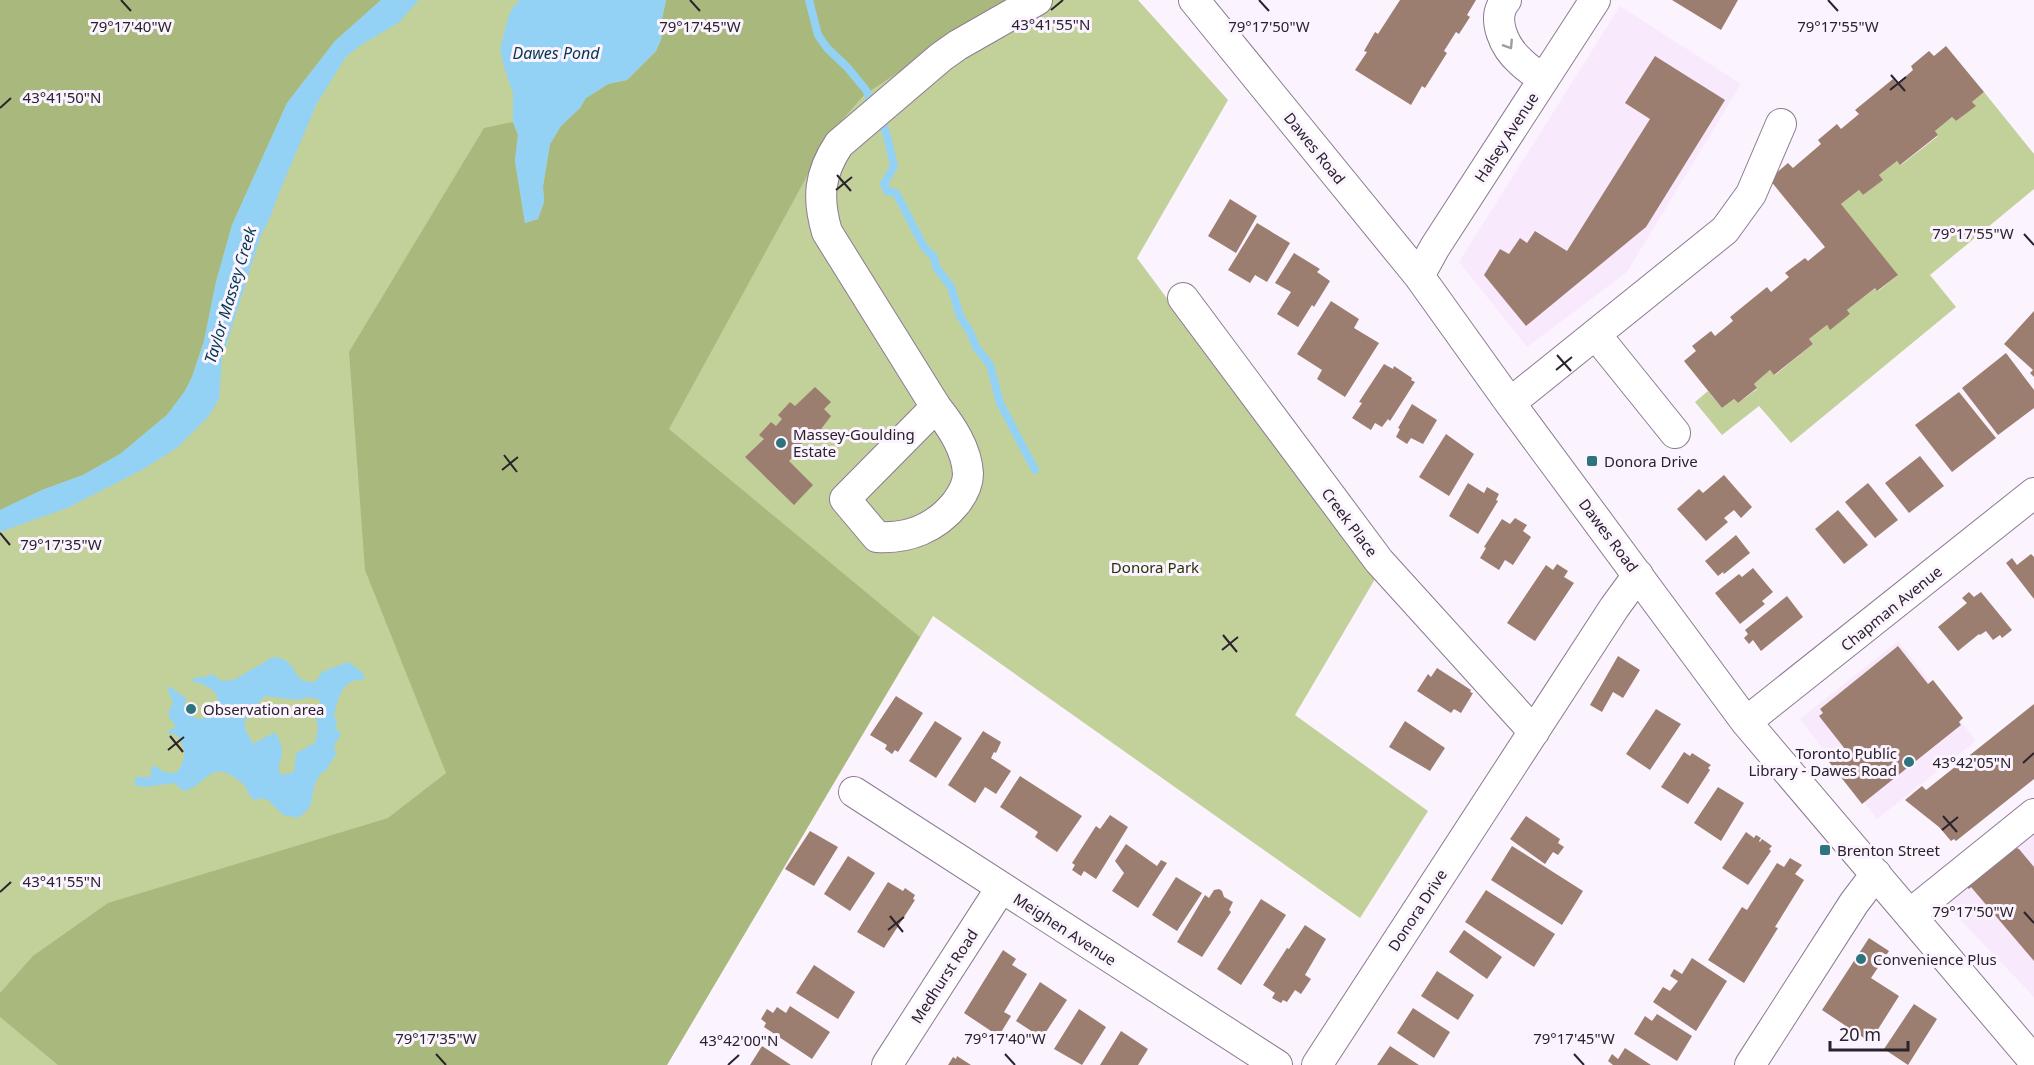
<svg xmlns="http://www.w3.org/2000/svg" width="2034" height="1065" viewBox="0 0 2034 1065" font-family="'Noto Sans',sans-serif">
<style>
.built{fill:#f9e9fd}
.green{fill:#c2d19a}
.forest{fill:#a9b87d}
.water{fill:#93d2f5;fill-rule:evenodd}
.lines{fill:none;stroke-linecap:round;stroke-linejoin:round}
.stream{stroke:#93d2f5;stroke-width:8}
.building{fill:#9c7e70}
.minor-casing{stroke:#8d7a92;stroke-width:32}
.minor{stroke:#fff;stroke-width:30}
.oneway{stroke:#9f9ca0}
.ticks{fill:none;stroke:#2a222c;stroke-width:2}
.poi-dot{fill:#2d747f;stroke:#fbf3fe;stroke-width:2}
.labels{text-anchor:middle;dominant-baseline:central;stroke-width:6;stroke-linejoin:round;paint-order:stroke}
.street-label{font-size:15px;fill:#2a222c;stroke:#fbf3fe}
.poi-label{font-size:15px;fill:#2a222c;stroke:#fbf3fe;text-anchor:start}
.park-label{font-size:15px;fill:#283103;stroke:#fbf3fe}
.water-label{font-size:16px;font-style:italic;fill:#023951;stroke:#fbf3fe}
.ticks-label{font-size:15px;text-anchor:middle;fill:#2a222c;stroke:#fbf3fe;stroke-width:6;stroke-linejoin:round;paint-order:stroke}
</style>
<rect width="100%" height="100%" fill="#fbf3fe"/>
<path class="built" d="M1620,6L1741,84L1627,272L1527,347L1459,262Z
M1898,641L1976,741L1877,819L1800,719Z
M2034,823V997L1942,901Z"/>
<path class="green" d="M0,0H1138L1228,100L1137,258L1375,579L1295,715L1428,811L1360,918L933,616L667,1065H0Z
M1984,92L2034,154V189L1930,275L1956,307L1791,443L1759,406L1722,435L1695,402L1708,391L1722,408L1734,399L1738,403L1757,389L1754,384L1770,370L1775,375L1813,344L1809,339L1827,325L1830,329L1850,314L1847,310L1875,288L1878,291L1897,276L1841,204L1859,190L1863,195L1882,180L1879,175L1897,161L1901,165L1938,136L1935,131L1952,117L1956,121L1975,106L1972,102Z"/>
<path class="forest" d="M0,0H381L335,41L287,103L232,225L216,282L204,341L192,377L185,391L167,415L120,454L83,475L42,490L0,510Z
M666,0H1008L864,95L830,134L669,429L920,637L667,1065H58L0,1017V993L33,956L108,903L388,818L446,773L365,570L349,352L484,128L513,122L518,135L515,161L525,223L538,219L544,202L543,186L550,144L561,126L580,108L586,98L608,84L627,80L656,51L662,37V19Z"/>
<path class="water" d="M381,0H419L398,23L358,47L345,58L316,105L279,193L269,220L261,235L222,358L219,399L208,417L178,447L142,470L67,508L0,532V510L42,490L83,475L120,454L167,415L185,391L192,377L204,341L216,282L232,225L287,103L335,41Z
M520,0H666L662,19V37L656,51L627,80L608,84L586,98L580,108L561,126L550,144L543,186L544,202L538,219L525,223L515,161L518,135L513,122V93L505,70L500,49L508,18L513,7Z
M273,657C301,659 289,684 315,682L322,672L348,662L362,672L365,680C342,677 338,698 334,716L337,721L335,730H340V736L334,746L336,754L325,772L320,773C319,779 315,782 314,787C310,806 314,805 298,818L283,815L268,800L261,798L255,800C247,796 248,787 241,782C210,757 210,783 184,791L174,783L145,787L134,785L136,777H151V769L154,765L164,772L176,773C187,761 187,746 176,734H166L176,726L169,718V710L173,703L168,690L169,686L187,699L184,705C200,743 248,692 191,681L196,677H205L212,674L222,681L234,680ZM265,696L296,700L311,697L321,701L316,715L318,728L315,743L296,753L294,772L282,775L278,769C283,754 284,746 275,732L253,744L245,729V719L256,714L259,702Z"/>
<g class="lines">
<path class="stream" d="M809,0L818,35L827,48L847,67L866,90L874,108
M879,118L886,132L894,166L884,184L887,191L896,193L924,247L934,257L936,267L951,287L960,316L970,332L976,347L990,365L1000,403L1035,470"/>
</g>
<path class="building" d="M1400,0H1476L1467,15L1470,17L1459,34L1456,32L1444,51L1447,53L1425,88L1422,86L1411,105L1355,70L1367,52L1364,51L1375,32L1378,34Z
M1672,0H1738L1721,30Z
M1946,46L1984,92L1972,102L1976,106L1956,121L1952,117L1935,131L1938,135L1900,165L1897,161L1879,175L1883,180L1863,195L1859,190L1841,204L1898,275L1877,291L1875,288L1847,310L1850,314L1830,330L1827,325L1809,339L1813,344L1774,375L1770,370L1754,384L1757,388L1738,403L1734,399L1722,408L1684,361L1696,351L1692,346L1711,331L1715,336L1733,321L1730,317L1767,287L1771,292L1789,277L1785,273L1805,258L1808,261L1825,247L1769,179L1788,163L1793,168L1821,144L1818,140L1837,124L1841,129L1859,114L1855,110L1893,79L1897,84L1913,70L1911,66L1929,51L1934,56Z
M1655,56L1725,100L1646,227L1526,326L1484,275L1500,249L1509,254L1520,238L1527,243L1535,231L1567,251L1650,119L1625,103Z
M1230,199L1257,216L1236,253L1208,236Z
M1257,223L1290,243L1267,282L1255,275L1250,283L1228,270Z
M1294,253L1320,269L1317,272L1330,281L1314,307L1312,305L1298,327L1277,314L1291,292L1275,283Z
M1331,301L1359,319L1354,328L1379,343L1345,397L1317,379L1322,370L1297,354Z
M2034,311V377L2030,373L2033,370L2004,344Z
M2006,353L2034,390V408L1998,435L1962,388Z
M1384,364L1393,369L1394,366L1412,378L1411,380L1415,382L1390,421L1388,419L1382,427L1375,423L1371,430L1352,418L1362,403L1359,402Z
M815,387L831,402L824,409L831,416L815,437L811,434L798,447L800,449L789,461L813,485L794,505L745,457L764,439L759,435L771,422L776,426L782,419L778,415L790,402L795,406Z
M1959,392L1996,438L1952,472L1915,425Z
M1412,404L1437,420L1423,444L1411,438L1407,444L1396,437L1400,429L1398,428Z
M1446,434L1474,454L1449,496L1419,477Z
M1920,456L1944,486L1909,513L1885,483Z
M1724,475L1752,507L1741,518L1734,510L1724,518L1728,522L1706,541L1677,509L1699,489L1703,493Z
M1468,483L1484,493L1487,487L1499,494L1496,500L1498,501L1478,534L1449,516Z
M1868,483L1898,520L1875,538L1845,502Z
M1838,510L1868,545L1844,564L1815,529Z
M1515,518L1527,525L1523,531L1531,537L1513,565L1505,560L1499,570L1480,558L1486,548L1484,547L1502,519L1510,524Z
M1736,535L1750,553L1724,574L1723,572L1718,576L1705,561Z
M2031,554L2034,557V599L2006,563L2012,558L2017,565Z
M1557,564L1568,571L1564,577L1574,583L1535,641L1507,623L1546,565L1553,570Z
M1753,568L1773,592L1762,601L1765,604L1740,624L1715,593L1739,574L1742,577Z
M1969,592L1974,597L1981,592L2012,630L2002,638L2000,635L1993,640L1986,631L1980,635L1979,634L1958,651L1938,627L1967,603L1962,598Z
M1787,596L1803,617L1761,651L1753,640L1749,644L1744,638L1748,634L1745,630Z
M1898,646L1928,684L1933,680L1963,718L1959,722L1961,725L1862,804L1829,762L1845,749L1819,716L1823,713L1820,709Z
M1618,656L1640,670L1623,698L1613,692L1602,712L1590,705Z
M1437,668L1471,690L1470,692L1473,693L1461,713L1454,709L1451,713L1417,691L1428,674L1431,677Z
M896,696L923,713L898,752L895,750L892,754L885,749L887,745L870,735Z
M2034,704V779L1956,841L1954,839L1951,841L1939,827L1905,800L1922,786L1926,790Z
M1656,709L1681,724L1650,770L1626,754Z
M935,721L962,738L936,778L909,761Z
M1405,721L1445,748L1430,771L1389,747Z
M983,731L1001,742L996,753L994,752L991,758L1011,771L996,794L985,787L975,803L948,785Z
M1684,752L1690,756L1692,753L1711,765L1708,768L1710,770L1688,804L1661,787Z
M1020,776L1082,816L1057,852L1035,837L1038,832L1000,807Z
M1718,787L1744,803L1721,841L1694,823Z
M1110,815L1128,827L1096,879L1084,871L1081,876L1072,870L1075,865L1072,863L1096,826L1100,829Z
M1526,816L1560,839L1558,843L1564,847L1558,855L1553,852L1545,864L1510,839Z
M810,831L838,847L814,886L785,869Z
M1746,832L1754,838L1756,835L1761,838L1759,841L1760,842L1762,839L1772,846L1769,849L1771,851L1748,885L1722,868Z
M1126,844L1157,866L1161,860L1167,863L1138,908L1112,891L1124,873L1115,861Z
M1512,846L1583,891L1562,925L1491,880Z
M2014,847L2019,849L2034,867V961L1971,887L1969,889L1967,887Z
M848,856L875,873L850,911L824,894Z
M1790,858L1802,865L1795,874L1804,880L1775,927L1778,928L1744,983L1708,960L1742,907L1747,910L1777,863L1784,867Z
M1176,877L1202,893L1177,931L1152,915Z
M888,882L903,891L905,888L915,895L913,899L915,900L884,948L857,932Z
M1219,889L1222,891L1224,897L1233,902L1229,910L1231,912L1202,957L1177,942L1205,895L1209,898L1214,890Z
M1486,890L1555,934L1534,967L1465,922Z
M1261,899L1286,915L1241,985L1217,969Z
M1305,925L1326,939L1305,975L1311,979L1301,994L1295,990L1287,1002L1283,1000L1281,1003L1272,998L1275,993L1263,985L1287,948L1289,949Z
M1464,930L1502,957L1487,979L1449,952Z
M1869,938L1889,951L1871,978L1899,996L1870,1042L1822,1010Z
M1003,950L1016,959L1012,965L1027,974L1004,1012L1011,1016L1000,1034L996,1031L994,1033L964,1013Z
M1692,958L1727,981L1696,1031L1653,1002L1663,987L1670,991L1678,981L1670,976L1674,969L1682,974Z
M814,965L855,992L838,1019L796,993Z
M1437,971L1474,995L1458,1020L1421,996Z
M1040,982L1067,1000L1042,1038L1016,1021Z
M1914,1004L1937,1019L1908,1065L1884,1049Z
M790,1006L830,1032L812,1059L764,1027L766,1023L761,1019L767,1009L773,1013L777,1007L786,1013Z
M1413,1008L1450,1032L1434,1058L1397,1033Z
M1079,1009L1106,1027L1082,1065L1054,1049Z
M1657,1014L1692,1036L1677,1061L1634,1034L1645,1016L1652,1021Z
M1121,1031L1148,1049L1138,1065H1100Z
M762,1046L791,1065H750Z
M1390,1046L1419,1065H1377Z
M1625,1048L1651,1065H1613L1608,1061L1612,1054L1618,1059Z
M957,1056L971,1065H948L953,1057L956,1059Z"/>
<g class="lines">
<defs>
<path id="minor" d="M1194,0L1419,276L1510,403L1746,722L2034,1061
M1506,0C1490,19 1505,48 1521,62C1528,69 1536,74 1544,79
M1419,276L1435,247L1595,0
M1183,298L1379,561L1534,732
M1596,335L1675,433
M1510,403L1725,230L1751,194L1781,124
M936,407L845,499L877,537C908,539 936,528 956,503C962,495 968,485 968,474C967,449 951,426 936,407L827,232C817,198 819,174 839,144L941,57L958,45L1037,0
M1746,722L2034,493
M854,792L1277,1065
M1910,914L2034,814
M887,1065L1001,888
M1317,1065L1614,608L1638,575
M1750,1065L1854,903L1876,874"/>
</defs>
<use href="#minor" class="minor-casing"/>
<use href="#minor" class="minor"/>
</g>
<defs><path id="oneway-chevron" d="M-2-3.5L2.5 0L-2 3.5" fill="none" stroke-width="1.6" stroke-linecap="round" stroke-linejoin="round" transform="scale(1.5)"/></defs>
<use class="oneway" href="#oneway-chevron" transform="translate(1509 45) rotate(57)"/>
<path class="ticks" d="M121,0L131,11M690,0L700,11M1259,0L1269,11M1828,0L1838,11M1051,10L1063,0M1891,75L1905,91M1890,90L1906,77M0,108L11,98M837,175L851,191M836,190L852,177M2024,234L2034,245M1557,355L1571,371M1556,370L1572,357M504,455L517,472M502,470L518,457M0,533L10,545M1223,635L1237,652M1222,650L1238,637M170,736L183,752M168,750L184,737M2023,763L2034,753M1943,816L1957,832M1942,830L1958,817M0,892L11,882M2024,912L2034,923M890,916L903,932M888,930L904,917M436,1054L446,1065M1005,1054L1015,1065M1574,1054L1584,1065M728,1065L739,1055"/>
<g class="poi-dot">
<circle cx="781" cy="443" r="6"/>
<rect x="1586" y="455" width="12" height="12" rx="3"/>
<circle cx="191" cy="709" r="6"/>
<circle cx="1909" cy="762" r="6"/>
<rect x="1819" y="844" width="12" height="12" rx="3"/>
<circle cx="1861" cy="959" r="6"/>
</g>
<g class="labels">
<g class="street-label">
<text transform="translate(1506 137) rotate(-57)">Halsey Avenue</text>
<text transform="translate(1315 148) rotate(51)">Dawes Road</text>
<text transform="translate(1350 522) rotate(53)">Creek Place</text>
<text transform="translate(1609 535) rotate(53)">Dawes Road</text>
<text transform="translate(1891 608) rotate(-39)">Chapman Avenue</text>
<text transform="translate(1417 910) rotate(-57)">Donora Drive</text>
<text transform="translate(1065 929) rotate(33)">Meighen Avenue</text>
<text transform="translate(944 976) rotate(-57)">Medhurst Road</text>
</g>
<g class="poi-label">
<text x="793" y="434">Massey-Goulding<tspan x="793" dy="17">Estate</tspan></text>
<text x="1604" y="461">Donora Drive</text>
<text x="203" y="709">Observation area</text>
<text x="1897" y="753" text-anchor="end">Toronto Public<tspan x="1897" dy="17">Library - Dawes Road</tspan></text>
<text x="1837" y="850">Brenton Street</text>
<text x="1873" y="959">Convenience Plus</text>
</g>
<g class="park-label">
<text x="1155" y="567">Donora Park</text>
</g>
<g class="water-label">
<text x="556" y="53">Dawes Pond</text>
<text transform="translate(230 295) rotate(-73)">Taylor Massey Creek</text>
</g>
</g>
<g class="ticks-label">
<text x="1051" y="30">43°41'55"N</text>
<text x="1838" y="32">79°17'55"W</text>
<text x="131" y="32">79°17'40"W</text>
<text x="700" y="32">79°17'45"W</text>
<text x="1269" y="32">79°17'50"W</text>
<text x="62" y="103">43°41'50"N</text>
<text x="1973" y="239">79°17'55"W</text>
<text x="61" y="550">79°17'35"W</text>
<text x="1972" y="768">43°42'05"N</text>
<text x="62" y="887">43°41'55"N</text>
<text x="1973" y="917">79°17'50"W</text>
<text x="436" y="1044">79°17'35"W</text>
<text x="1005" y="1044">79°17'40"W</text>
<text x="1574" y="1044">79°17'45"W</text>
<text x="739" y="1046">43°42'00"N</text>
</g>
<path d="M1830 1041v9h78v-9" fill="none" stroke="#2a222c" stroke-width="3"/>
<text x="1839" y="1041" font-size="18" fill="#2a222c" stroke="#fbf3fe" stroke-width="4.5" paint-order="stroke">20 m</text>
</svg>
